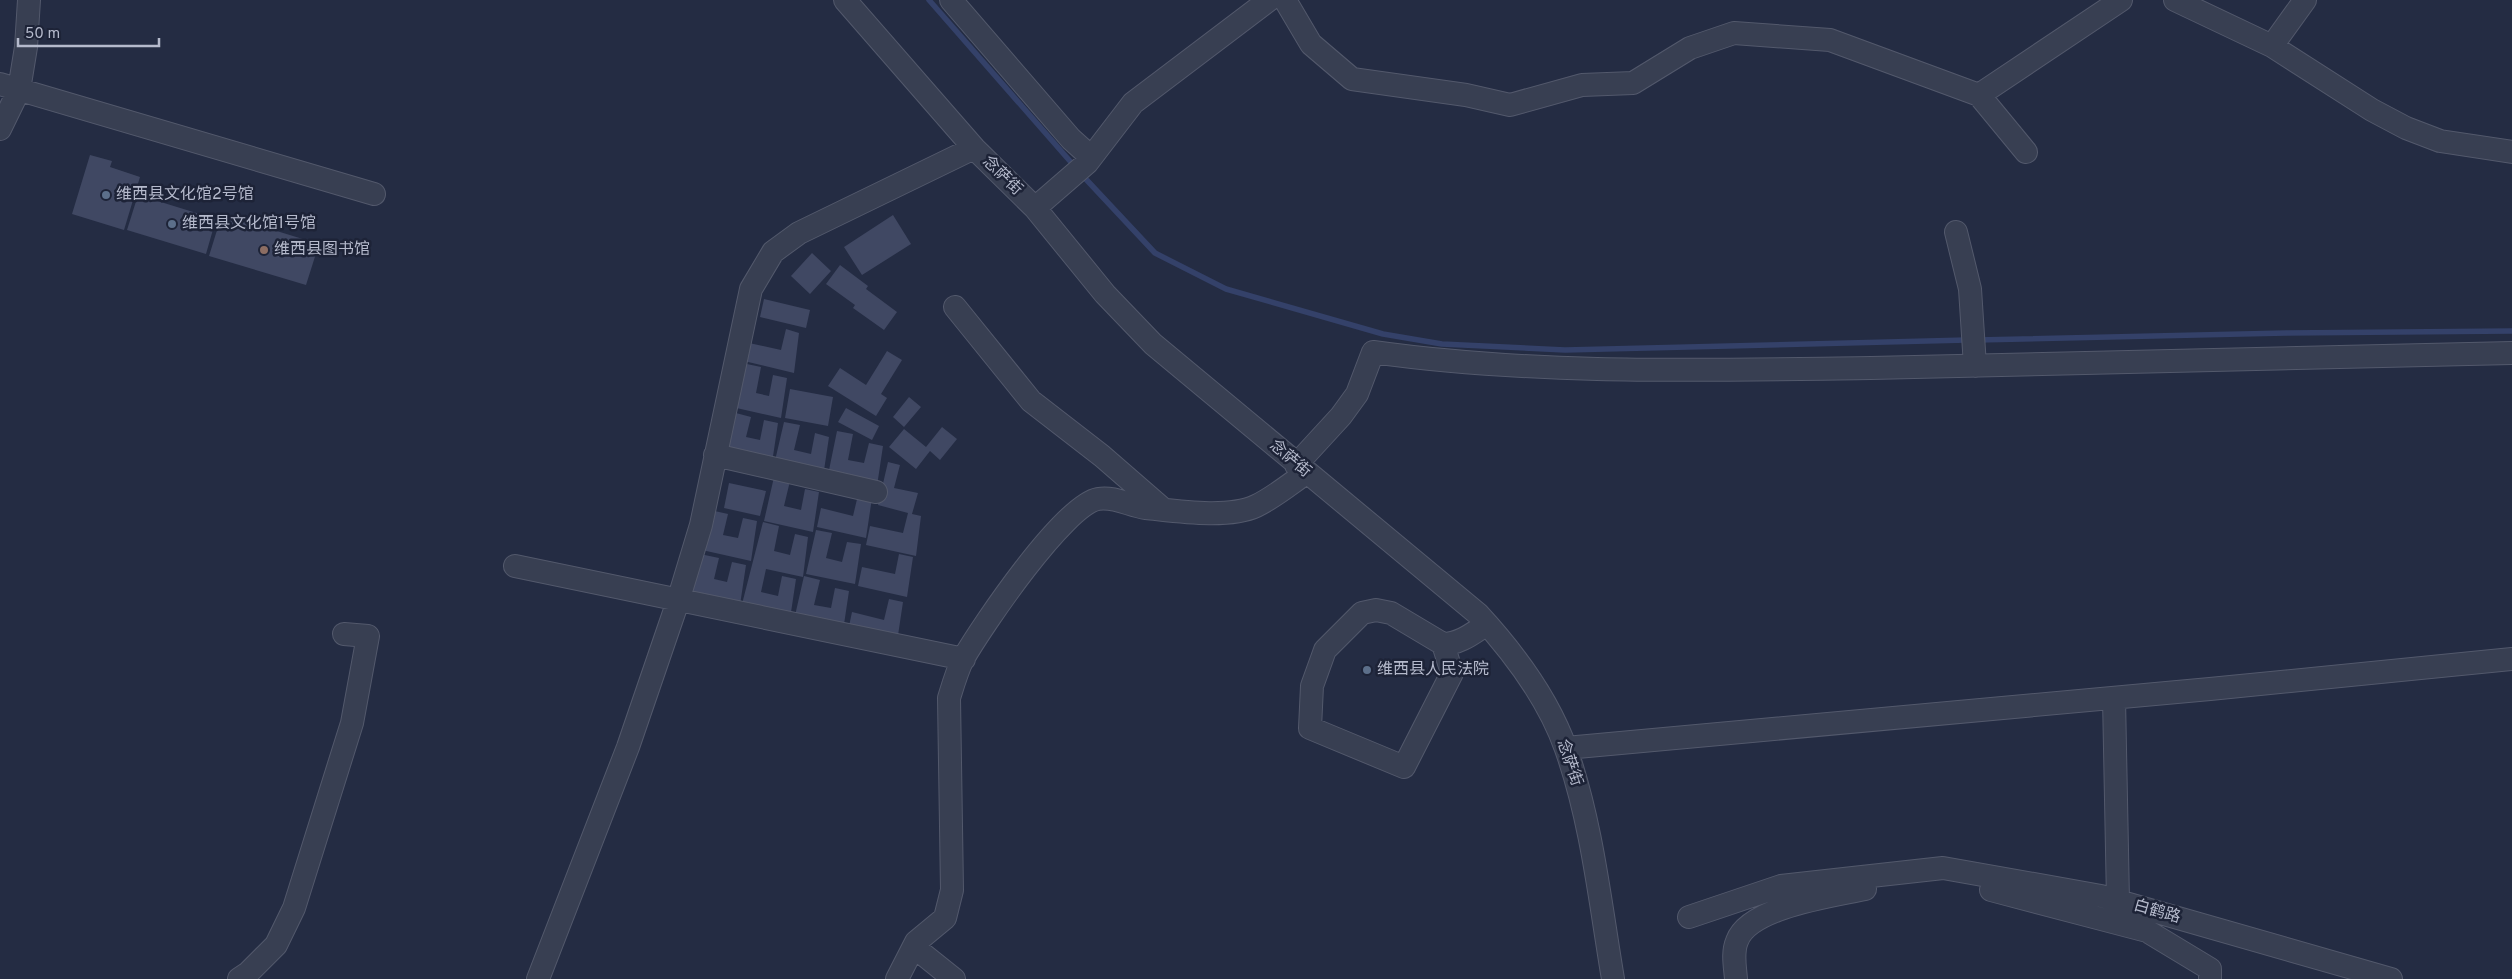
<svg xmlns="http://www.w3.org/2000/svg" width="2512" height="979" viewBox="0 0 2512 979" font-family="Overpass,'Noto Sans SC',sans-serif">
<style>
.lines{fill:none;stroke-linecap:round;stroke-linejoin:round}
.stream{stroke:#344169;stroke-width:5.5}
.building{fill:#404863}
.minor-casing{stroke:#53596c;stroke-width:24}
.minor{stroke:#383f52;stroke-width:22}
.service-dot{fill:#5c6f8a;stroke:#1d2337;stroke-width:2}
.education-dot{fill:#8d6e63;stroke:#1d2337;stroke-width:2}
.labels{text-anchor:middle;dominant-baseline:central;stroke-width:5;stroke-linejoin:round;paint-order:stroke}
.street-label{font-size:16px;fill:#b5bacc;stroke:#1d2337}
.poi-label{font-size:16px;fill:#b5bacc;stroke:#1d2337;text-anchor:start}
</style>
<rect width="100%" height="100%" fill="#242c43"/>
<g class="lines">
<path class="stream" d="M929,0L1076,168
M1082,175L1155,253L1226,289L1383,334L1442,344L1565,350L1967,340
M1977,340L2286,333L2512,331"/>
</g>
<path class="building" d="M90,155L112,161L110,167L140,177L124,230L72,214Z
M138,195L216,219L206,254L127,230Z
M222,214L319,244L306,285L209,256Z
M893,215L911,244L862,275L844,247Z
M812,253L831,271L810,294L791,276Z
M840,265L868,286L866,289L897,312L884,330L853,308L855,305L826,284Z
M764,299L810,310L806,328L760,317Z
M786,329L799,333L794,373L744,361L749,343L781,350Z
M887,351L902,360L881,394L887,398L876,416L828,386L840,368L866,385Z
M742,363L761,367L756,393L769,396L773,375L787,378L781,418L732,407Z
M790,389L833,397L828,426L785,418Z
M909,397L921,407L904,427L893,417Z
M846,408L879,426L872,440L838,422Z
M732,412L751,417L746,437L760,440L764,420L778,423L772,463L723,452Z
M784,422L800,425L794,450L811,454L815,433L829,437L823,477L774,465Z
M942,427L957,439L940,460L930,451L916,469L889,447L904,429L926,447Z
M837,431L853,434L848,460L864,463L869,443L883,446L877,486L828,475Z
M888,462L900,465L894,488L918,493L912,514L921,516L916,556L866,545L870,526L903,533L908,513L878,505Z
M774,477L790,481L784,506L801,510L805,489L819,492L813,532L764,521Z
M729,483L766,491L760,516L724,508Z
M858,495L872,498L866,538L817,527L821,508L853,516Z
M710,510L728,514L723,535L738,538L743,518L757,521L751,561L702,550Z
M763,522L779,526L774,551L790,555L795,534L808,537L803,577L766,569L761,592L778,596L782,576L796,579L790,619L741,608Z
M816,530L832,533L826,558L842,562L847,542L861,544L855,584L806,574Z
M700,554L719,558L714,579L727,582L732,562L746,565L740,605L691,593Z
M899,554L913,557L907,597L858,586L862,567L895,574Z
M804,576L820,580L814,605L831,608L835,588L849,591L843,631L794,620Z
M889,599L903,602L897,642L848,631L852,612L884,620Z"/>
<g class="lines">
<defs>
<path id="minor" d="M845,0L974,148L1035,208L1105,294L1153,344L1478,614C1514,653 1548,698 1566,749C1592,823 1600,902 1613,979
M951,0L1071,139L1091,157
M1285,0L1311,44L1352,79L1466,95L1510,105L1582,85L1633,83L1690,48L1734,33L1830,40L1979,95L2026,152
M2175,0L2272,46L2372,110L2406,128L2440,141L2512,152
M2272,46L2305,0
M0,84L374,194
M1979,95L2121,0
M0,129L19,90L26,47L29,0
M1035,208L1087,163L1133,103L1269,0
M1956,232L1970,289L1975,366
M955,307L1031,401L1102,456L1163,509
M715,455L876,492
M1296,465L1341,416L1357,394L1373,352C1537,375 1705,370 1871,368C2084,365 2298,360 2512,353
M515,566L964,659
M1443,644L1452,673L1404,767L1310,728L1312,686L1325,650L1362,613L1376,610L1391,613L1443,644C1460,644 1473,633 1487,624
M2114,698L2118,901
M1566,748L2210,689L2512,659
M1991,890L2147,931L2210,969V979
M1689,917L1781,886L1943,868L2101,896L2391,979
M914,947L954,979
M239,979L248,973L276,945L294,908L352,723L368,636L344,634
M538,979L628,747L678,601L701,525L751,289L773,252L799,233L974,148
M897,979L916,942L945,918L952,890L949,698C953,685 957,671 963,659C982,626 1064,505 1098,499C1115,496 1130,506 1146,508C1176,511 1228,519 1256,506C1273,498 1290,484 1306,473
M1736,979C1735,966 1732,953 1737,941C1749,907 1833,896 1865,889"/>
</defs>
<use href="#minor" class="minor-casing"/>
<use href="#minor" class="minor"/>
</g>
<g class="service-dot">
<circle cx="106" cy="195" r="5"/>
<circle cx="172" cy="224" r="5"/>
<circle cx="1367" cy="670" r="5"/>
</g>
<circle class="education-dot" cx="264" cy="250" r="5"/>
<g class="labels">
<g class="street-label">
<text transform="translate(1002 176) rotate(44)">念萨街</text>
<text transform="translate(1290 459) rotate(40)">念萨街</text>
<text transform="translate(1569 763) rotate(71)">念萨街</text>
<text transform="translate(2157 912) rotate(16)">白鹤路</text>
</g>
<g class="poi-label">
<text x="116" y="195">维西县文化馆2号馆</text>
<text x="182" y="224">维西县文化馆1号馆</text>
<text x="274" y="250">维西县图书馆</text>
<text x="1377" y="670">维西县人民法院</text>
</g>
</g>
<path d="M18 38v8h141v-8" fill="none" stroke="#b5bacc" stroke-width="2.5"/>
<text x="25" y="38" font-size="15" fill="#b5bacc" stroke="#1d2337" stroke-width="4" paint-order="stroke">50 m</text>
</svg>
